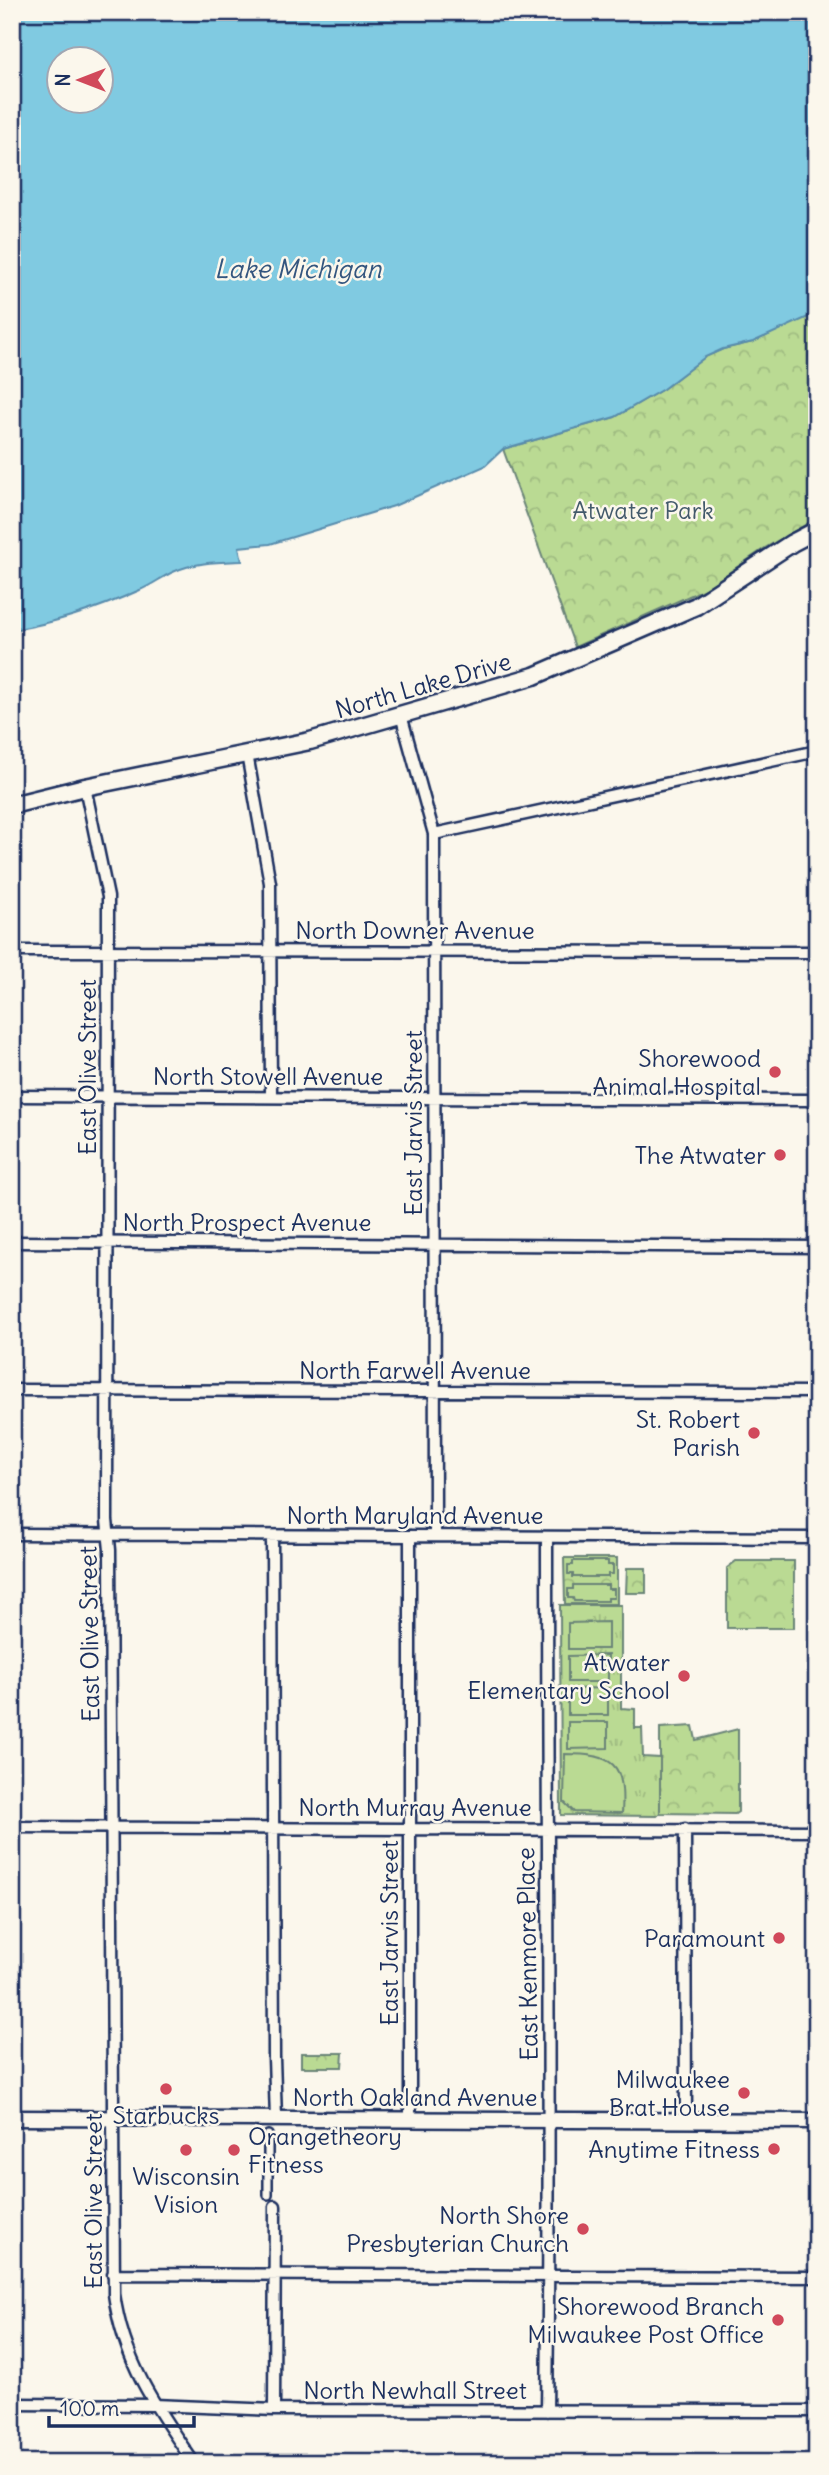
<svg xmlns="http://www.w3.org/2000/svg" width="829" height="2475" viewBox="0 0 829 2475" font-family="Delius,sans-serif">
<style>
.grass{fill:url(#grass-tufts);stroke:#6a8478;stroke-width:2}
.park{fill:url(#park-crowns);stroke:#6a8478;stroke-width:2}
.pitch{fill:#bada93;stroke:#6a8478;stroke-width:2}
.water{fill:#80cae1;stroke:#588cad;stroke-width:2;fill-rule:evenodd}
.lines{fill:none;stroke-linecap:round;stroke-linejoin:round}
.pedestrian-casing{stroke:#1b2f5e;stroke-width:12}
.minor-casing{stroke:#1b2f5e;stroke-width:15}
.secondary-casing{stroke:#1b2f5e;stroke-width:19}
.primary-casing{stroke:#1b2f5e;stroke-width:21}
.pedestrian{stroke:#fbf7ec;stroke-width:7}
.minor{stroke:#fbf7ec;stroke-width:10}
.secondary{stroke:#fbf7ec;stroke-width:14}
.primary{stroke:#fbf7ec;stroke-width:16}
.poi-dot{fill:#d1495b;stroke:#fbf7ec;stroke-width:2.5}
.labels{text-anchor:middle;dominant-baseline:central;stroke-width:5;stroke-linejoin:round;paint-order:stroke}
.park-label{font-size:24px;fill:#435a6b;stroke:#fbf7ec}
.street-label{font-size:24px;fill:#1b2f5e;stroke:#fbf7ec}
.poi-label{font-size:24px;fill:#1b2f5e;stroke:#fbf7ec;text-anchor:end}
.water-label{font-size:26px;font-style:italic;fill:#34567f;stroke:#fbf7ec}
</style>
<defs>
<pattern id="grass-tufts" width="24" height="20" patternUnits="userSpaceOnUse" patternTransform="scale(1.75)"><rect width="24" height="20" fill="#bada93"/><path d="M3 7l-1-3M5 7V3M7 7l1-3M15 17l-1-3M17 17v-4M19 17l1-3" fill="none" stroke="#9fbb81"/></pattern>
<pattern id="park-crowns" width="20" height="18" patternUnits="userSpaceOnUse" patternTransform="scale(1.75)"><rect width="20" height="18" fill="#bada93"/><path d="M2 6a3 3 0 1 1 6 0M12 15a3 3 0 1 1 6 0" fill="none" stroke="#9fbb81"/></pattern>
</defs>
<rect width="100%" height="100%" fill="#fbf7ec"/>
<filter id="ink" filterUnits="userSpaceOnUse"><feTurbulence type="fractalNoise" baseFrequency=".0143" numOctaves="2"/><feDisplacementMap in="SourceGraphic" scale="14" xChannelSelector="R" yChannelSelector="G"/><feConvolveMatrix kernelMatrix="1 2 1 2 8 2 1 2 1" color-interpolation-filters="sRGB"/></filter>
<g filter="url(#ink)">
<path class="grass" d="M560,1605H621V1708L635,1709V1728H642L643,1757L660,1758V1813L657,1816L561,1815Z"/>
<path class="park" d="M814,313H817V518L765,548L705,589L575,647L503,449L615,417L663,389L705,357L723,349L753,342Z
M564,1558H617V1604H565Z
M736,1561H794V1628H727V1568Z
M627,1568H646V1593H626Z
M693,1726L696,1740L738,1729V1812L735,1814L660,1813V1728Z
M301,2053H343L342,2067H301Z"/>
<path class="pitch" d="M573,1561H608V1565H613V1574H608V1577H573V1574H568V1565H573Z
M573,1585H608V1589H614V1598H608V1601H574L573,1598H568V1589H573Z
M608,1622V1649H568V1623Z
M608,1655V1682H568V1656Z
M608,1688V1715H568V1689Z
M568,1722H608V1748L568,1749Z
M565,1754C614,1754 625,1763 622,1813L574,1812L564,1802Z"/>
<path class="water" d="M12,12H817V313L753,342L723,349L705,357L663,389L615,417L503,449L485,466L394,506L270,544L239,547L242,561C219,562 195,562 173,572C162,577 152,585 140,590C100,608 56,623 12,630ZM60,60H102V102H60Z"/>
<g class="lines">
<defs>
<path id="pedestrian" d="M268,2195V2135"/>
<path id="minor" d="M401,715L434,834L435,1536
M247,754L270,883L271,1096
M85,787L108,897L107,1520L110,1550L114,2294C123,2361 156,2408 194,2463
M434,834L817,751
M12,951L817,952
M12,1096L807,1100L817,1103
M12,1242L817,1247
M12,1390L817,1392
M12,1534L817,1538
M272,1536L274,2058L276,2119
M547,1537C547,1829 551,2120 547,2411
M12,1827L817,1831
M685,1829L686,2121
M410,2120V1536
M113,2274L817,2277
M12,2404L154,2405L274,2410L817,2411
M274,2410L275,2206"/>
<path id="secondary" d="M12,2118L817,2121"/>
<path id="primary" d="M12,805L85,787L310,741L534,676L696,606L792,543L817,530"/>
</defs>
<use href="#pedestrian" class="pedestrian-casing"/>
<use href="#minor" class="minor-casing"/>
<use href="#secondary" class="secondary-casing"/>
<use href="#primary" class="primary-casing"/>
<use href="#pedestrian" class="pedestrian"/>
<use href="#minor" class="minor"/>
<use href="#secondary" class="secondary"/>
<use href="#primary" class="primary"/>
</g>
</g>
<g class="poi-dot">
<circle cx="775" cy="1072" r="7"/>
<circle cx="780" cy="1155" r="7"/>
<circle cx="754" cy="1433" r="7"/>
<circle cx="684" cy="1676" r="7"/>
<circle cx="779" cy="1938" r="7"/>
<circle cx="166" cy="2089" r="7"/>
<circle cx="744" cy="2093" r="7"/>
<circle cx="774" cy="2149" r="7"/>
<circle cx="186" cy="2150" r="7"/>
<circle cx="234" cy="2150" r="7"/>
<circle cx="583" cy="2229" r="7"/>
<circle cx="778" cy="2320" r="7"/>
</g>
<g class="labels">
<g class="park-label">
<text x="643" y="510">Atwater Park</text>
</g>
<g class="street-label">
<text transform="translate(423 685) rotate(-16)">North Lake Drive</text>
<text x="415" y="930">North Downer Avenue</text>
<text transform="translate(87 1067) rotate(-90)">East Olive Street</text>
<text x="268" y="1076">North Stowell Avenue</text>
<text transform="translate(413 1123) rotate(-90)">East Jarvis Street</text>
<text x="247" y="1222">North Prospect Avenue</text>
<text x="415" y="1370">North Farwell Avenue</text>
<text x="415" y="1515">North Maryland Avenue</text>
<text transform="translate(89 1634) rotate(-91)">East Olive Street</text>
<text x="415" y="1807">North Murray Avenue</text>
<text transform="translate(389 1933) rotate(-90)">East Jarvis Street</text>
<text transform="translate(527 1954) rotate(-91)">East Kenmore Place</text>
<text x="415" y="2097">North Oakland Avenue</text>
<text transform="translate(93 2201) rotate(-90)">East Olive Street</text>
<text x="415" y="2390">North Newhall Street</text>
</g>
<g class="poi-label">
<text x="761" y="1058">Shorewood<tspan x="761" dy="28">Animal Hospital</tspan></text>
<text x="766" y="1155">The Atwater</text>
<text x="740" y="1419">St. Robert<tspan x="740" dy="28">Parish</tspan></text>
<text x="670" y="1662">Atwater<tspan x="670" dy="28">Elementary School</tspan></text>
<text x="765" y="1938">Paramount</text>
<text x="730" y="2079">Milwaukee<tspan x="730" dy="28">Brat House</tspan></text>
<text x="166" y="2115" text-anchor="middle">Starbucks</text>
<text x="248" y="2136" text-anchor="start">Orangetheory<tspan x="248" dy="28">Fitness</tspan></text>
<text x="760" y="2149">Anytime Fitness</text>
<text x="186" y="2176" text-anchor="middle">Wisconsin<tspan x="186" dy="28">Vision</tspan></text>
<text x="569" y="2215">North Shore<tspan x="569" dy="28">Presbyterian Church</tspan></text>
<text x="764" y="2306">Shorewood Branch<tspan x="764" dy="28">Milwaukee Post Office</tspan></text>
</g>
<g class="water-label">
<text x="298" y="268">Lake Michigan</text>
</g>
</g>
<rect width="829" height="2475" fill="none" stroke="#fbf7ec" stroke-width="42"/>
<rect x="21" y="21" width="787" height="2433" fill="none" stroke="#1b2f5e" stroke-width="2.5" filter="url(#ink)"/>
<g transform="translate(80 80) rotate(270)"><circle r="33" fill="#fbf7ec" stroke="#a1a7b3" stroke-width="2"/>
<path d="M0-5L12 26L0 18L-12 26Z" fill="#d1495b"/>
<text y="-10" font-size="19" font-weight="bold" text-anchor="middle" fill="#1b2f5e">N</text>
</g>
<path d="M49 2416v10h145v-10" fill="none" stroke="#1b2f5e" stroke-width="3.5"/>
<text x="60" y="2416" font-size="21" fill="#1b2f5e" stroke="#fbf7ec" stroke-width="5" paint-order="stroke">100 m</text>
</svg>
